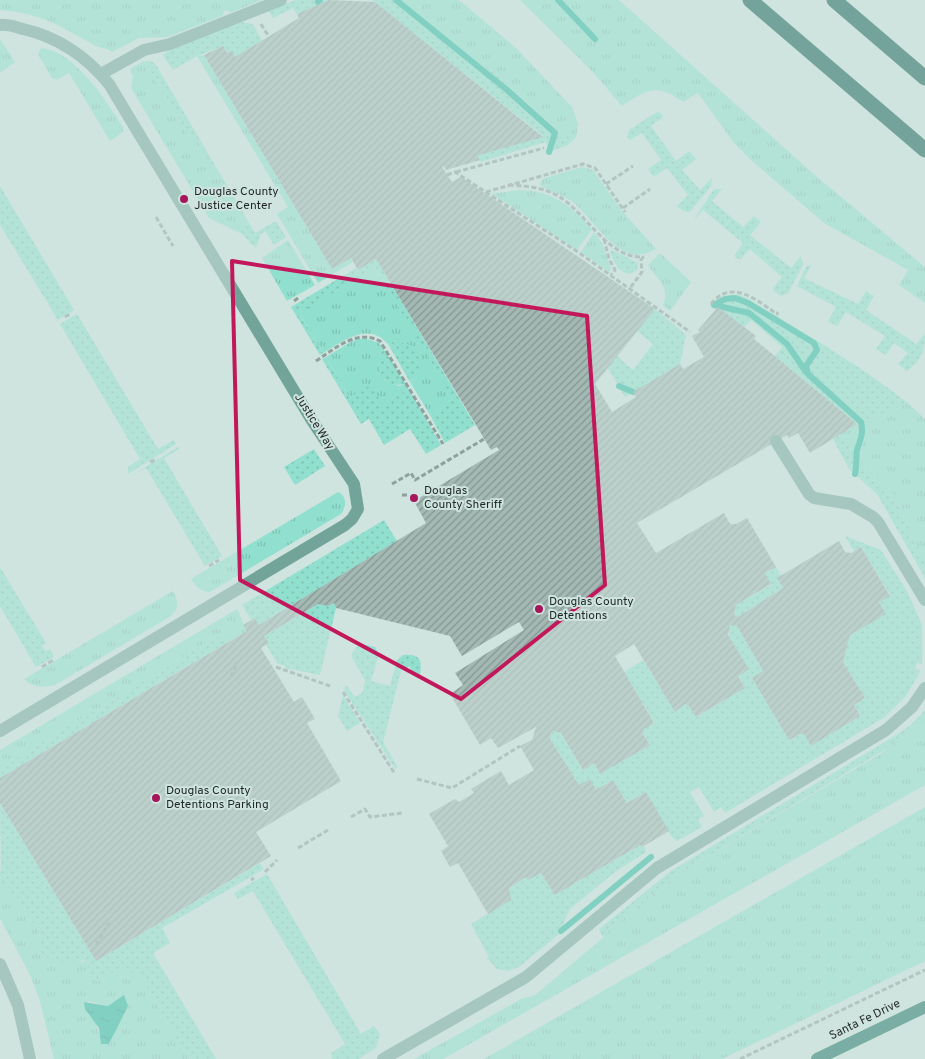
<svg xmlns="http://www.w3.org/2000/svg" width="925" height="1059" viewBox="0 0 925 1059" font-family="Overpass,sans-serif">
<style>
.grass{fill:url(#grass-tufts);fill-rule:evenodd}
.garden{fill:url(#garden-dots)}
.water{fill:url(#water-ripples)}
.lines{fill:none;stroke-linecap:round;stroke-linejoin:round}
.stream{stroke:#24b8a1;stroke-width:6}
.building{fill:url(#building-hatch)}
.path{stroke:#90a09c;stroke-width:3;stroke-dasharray:5 2.5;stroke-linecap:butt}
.minor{stroke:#73a499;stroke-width:12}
.major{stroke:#126d5f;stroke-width:12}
.highway{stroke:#04564b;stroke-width:15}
.marked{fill:none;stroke:#c2185b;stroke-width:4;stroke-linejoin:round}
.poi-dot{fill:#a5175a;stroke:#cfe4df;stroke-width:2}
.labels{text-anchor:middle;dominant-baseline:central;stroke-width:4;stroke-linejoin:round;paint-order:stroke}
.poi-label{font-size:12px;fill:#1e2625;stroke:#cfe4df;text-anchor:start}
.street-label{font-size:12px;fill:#1e2625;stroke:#cfe4df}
</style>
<defs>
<pattern id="grass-tufts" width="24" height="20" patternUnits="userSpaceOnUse" patternTransform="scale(1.25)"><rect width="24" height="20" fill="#91e0cf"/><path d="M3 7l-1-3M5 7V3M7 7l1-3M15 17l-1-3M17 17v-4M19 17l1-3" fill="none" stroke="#7dc0b2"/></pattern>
<pattern id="garden-dots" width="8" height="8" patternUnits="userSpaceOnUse" patternTransform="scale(1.25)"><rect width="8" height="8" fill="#91e0cf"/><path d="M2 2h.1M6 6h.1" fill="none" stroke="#7dc0b2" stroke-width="1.8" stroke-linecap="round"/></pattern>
<pattern id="water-ripples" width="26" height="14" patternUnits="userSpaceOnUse" patternTransform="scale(1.25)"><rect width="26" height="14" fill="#24b8a1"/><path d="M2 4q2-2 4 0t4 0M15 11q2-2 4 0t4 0" fill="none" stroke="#1f9583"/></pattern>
<pattern id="building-hatch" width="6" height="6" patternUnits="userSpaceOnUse" patternTransform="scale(1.25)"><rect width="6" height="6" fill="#a4b9b4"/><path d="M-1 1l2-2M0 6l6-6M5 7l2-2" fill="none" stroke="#859692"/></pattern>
</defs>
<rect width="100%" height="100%" fill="#cfe4df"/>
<path class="grass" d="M0,0H262L232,12L225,10L222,16L167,37L139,38L112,52C106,47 101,49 94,45C58,25 43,14 0,10Z
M396,0H458L465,5L515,47L572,107L578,124L576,137H569L562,133L524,100L516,87L474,59H470Z
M520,0H619L816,176L925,267V303L899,285L908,270L824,223L751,160L734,143L698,93L683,102C657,83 647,89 622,106L592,71Z
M0,39L15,62L0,73Z
M41,48C75,51 106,101 123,127V132L110,141L69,73L57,80L52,78L38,54Z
M204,55L332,269L351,258L353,262L318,283L277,214L288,207L197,56Z
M144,61L192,141L196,138L247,224L242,234L209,218L131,88L133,76L130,69Z
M582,167L593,170L622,211L656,249C620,271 597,222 574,203C563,194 550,192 540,185L542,179Z
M519,190C551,190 572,206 592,229L577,250L492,194Z
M594,232L602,243L611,269L609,272L581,252Z
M288,240L315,285L287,301L262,258Z
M660,253L691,282L670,311L663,305C671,288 657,279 648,265Z
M375,268L455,400L430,415L410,382L414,379L395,341L388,344C368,321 343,341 323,353L300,314L303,310Z
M364,338L379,343L383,348L380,353L384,380L399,386L406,384L409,389L382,405L349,397L326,357L352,341Z
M908,403L925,419V562L894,495L851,451L841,434L857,424Z
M338,492C347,496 347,506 341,514L210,592C201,592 196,587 191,579Z
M173,591C180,603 179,611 166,619L55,685C44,688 33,688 24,679Z
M237,609L247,631L228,642L216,637L0,768V750Z
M925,720V785L443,1059H414L523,998L534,996L604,937L602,936L676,876L880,754Z
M925,807V961L722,1059H484Z
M0,870L11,893L19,899L29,920L38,927L43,954L48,959L126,965L137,971L189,1059H54L40,1001L31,977L0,918ZM121,998L115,1031L110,1044L101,1039L95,1020L85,1009L88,1001L108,1006Z"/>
<path class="garden" d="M296,0H329L297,14L293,8L273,18L268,10Z
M372,0H396L470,59H474L516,87L524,100L562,133L569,137H576L568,145L549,152L546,142L480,162L476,156L543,136Z
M241,22L253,24L262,41L235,57L227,53L223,46L197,56L173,70L163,56L167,51Z
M144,61H151L156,65L255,233L276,221L286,237L274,245L265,231L261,234L256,248L242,234L247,224L196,139L192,141Z
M657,112L661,113L663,117L651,126L676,161L689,151L696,159L682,170L700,190L712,178L711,186L690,212L683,211L677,206L688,195L667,168L654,177L648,169L661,160L642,133L630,140L627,137L629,130Z
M0,186L74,310L58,320L0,225Z
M714,189H722L712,201L743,227L754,216L761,222L750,235L791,268L801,256L803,265L788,293L781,296L774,291L773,288L782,277L750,249L740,260L734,256L743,243L703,210L693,221Z
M612,250L638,263L637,270L629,274C617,271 614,262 610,252Z
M376,259L475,425L445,443L430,415L454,400L375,268L301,312V316L323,353L320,355L291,307L356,268L358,270Z
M812,264L804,278L858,304L866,291L874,296L866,310L916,344L925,334C925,351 921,361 907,371L898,364L908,353L894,343L886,355L876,349L885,336L846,312L837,326L828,321L836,307L797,286L806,267Z
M729,295H740L750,300C804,333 858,364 908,403L857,424L775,356L782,347L751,320L744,327L718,307L716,309L710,304Z
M655,309L686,335L680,364L625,397L608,368L617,356L633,370L653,344L637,331Z
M77,314L158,449L174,440L176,444L128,474V467L140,459L60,324Z
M395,341L411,345C423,358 425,370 410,382L388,344Z
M383,348L406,384C382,389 371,367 383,348Z
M326,357L349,397L371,385L382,404L409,389L441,445L426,454L410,429L384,445L369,419L361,424L322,359Z
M841,434L851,451L894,495L925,562V578L877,494L849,469L833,439Z
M178,447L179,449L164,458L222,556L205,566L146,468L131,476Z
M314,449L325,466L295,485L284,467Z
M384,520L397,541L259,625L255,618L251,620L242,605Z
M845,536L881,550L907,591L922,625V664L917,663L915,669L920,670L919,674L905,697L885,717L725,813L721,807L714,812L699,787L690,792L704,816L698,819L702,827L677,841C668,837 653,804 646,792L627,803L613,780L596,790L579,785L550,739L552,731L561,733L582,769L594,763L600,774L650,745L642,733L644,729L654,722L624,672L643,660L675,711L685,704L689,706L697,717L745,688C736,670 725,646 730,625L737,626L763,671L752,678L789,740L800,734H804L812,745L860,716L854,705L865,698L843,662L850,635L885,614L879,602L890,595L861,547L854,551Z
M0,567L46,643L42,646L45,651L50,649L54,657L36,667L0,606Z
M776,567L781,576L777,578L783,588L738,617L734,615L736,605L771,585L765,573Z
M334,603L336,608L320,675L285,668L286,666L278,664L266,645L268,643L264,636L318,604L328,606Z
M216,637L228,642L0,778V768Z
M362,644L375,647L379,654L371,681L390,686L397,660L403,655C422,653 423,663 419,678L415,677L409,666L401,671L383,742L397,766L396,770L344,690L346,685L355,697L363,692L365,680L351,656L355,648Z
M343,695L360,723L347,731L338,716Z
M925,710V720L904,738L676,876L602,936L599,929L671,871L893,737L911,725Z
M0,803L96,961L260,863L264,869L162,928L170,943L153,953L216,1059H189L137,971L131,974L125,965L97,982L84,960C69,964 44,965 39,947C38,940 41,934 38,927L29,920L19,899L11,893L1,876Z
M640,845L642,847L644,846L646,852L615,872L570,909L558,935L519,967L508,971L497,969L487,958L489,957L471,924L510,900L509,888L526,877L541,873L555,895Z
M267,874L361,1034L374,1026L380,1034L376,1048L359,1059H332L331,1053L345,1044L253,891L238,899L234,893Z"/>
<path class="water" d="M124,995L128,1006L109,1044H101L99,1028L85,1009L84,1002L108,1006Z"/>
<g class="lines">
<path class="stream" d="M396,0L507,90L555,133L549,152
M558,0L595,39
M318,2L320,0
M714,305L725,299L735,298L748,303L814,343L817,350L806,366L808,374L861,422C864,435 860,439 857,450C856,454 857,466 855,474
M714,305L749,313L754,317L787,344L806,372
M619,386L633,392
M561,931L651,857"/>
</g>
<path class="building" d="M329,0L375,2L543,137L476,156L480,160L446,170L444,166L442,167L452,182L461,177L655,309L595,384L612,412L636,397L633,392L680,364L683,369L704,357L692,336L700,332L698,330L718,307L756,336L754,339L857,424L810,453L798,433L789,438L787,435L637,523L656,553L724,513L730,524H736L747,518L776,567L765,573L771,584L736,605L734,615L738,617L783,588L777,578L839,541L845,552L851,553L861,547L890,596L879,602L886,614L850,635L843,662L865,698L854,705L860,716L811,746L804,734H800L789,740L752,678L763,671L737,626L730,625L728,635L749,669L738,676L745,688L696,717L689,706L685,704L675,712L634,644L615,656L654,723L644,729L642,733L650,745L600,774L594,763L583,770L561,733L552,731L550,739L579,785L590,779L596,790L613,780L627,803L646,792L669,831L642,847L640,845L555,895L541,873L528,880L526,877L509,888L511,900L488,914L458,863L450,867L441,851L448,846L429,814L455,799L459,802L474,793L471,789L501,771L509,785L534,770L520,746L532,740L536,727L498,748L491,738L480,745L450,694L463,685L455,673L524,630L519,622L462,656L450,636L336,608L334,603L328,606L318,604L264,636L269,643L261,648L294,702L302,697L315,719L307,723L341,781L256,832L271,856L96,961L0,803V778L247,631L243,625L255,618L259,625L426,523L414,501L499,450L497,447L491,450L376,259L358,270L351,258L332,269L204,55L223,46L227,53L232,51L235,57L299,18L297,14Z"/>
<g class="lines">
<path class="path" d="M261,24L269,37
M456,172L544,148
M447,175L455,172L578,252L690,332
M606,184L633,166
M509,185C525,186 543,187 558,196C586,212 608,259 643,257L641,260L642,272L630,288
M486,192L583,164L595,168L625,212
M623,208L650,189
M156,217L173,246
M604,239L609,259L615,270L611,275
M294,301L298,298
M711,304C732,278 756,300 777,314L778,312
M65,317L70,314
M316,361C336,348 356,329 380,341L443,444
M150,462L157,459
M392,484L411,473L415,480L484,439
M402,495H407
M209,566L219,560
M42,667L53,660
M276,667L330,686
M231,677L237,662
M343,692L395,774
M417,779L452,788L520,746
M351,817L365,809L370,817L402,813
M298,848L328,830
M265,872L277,860
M251,880L254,878
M96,945L109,923
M740,1059L925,970"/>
<path class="minor" d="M0,25C8,24 15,27 23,29C58,37 86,56 109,84L311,419L354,484L358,509L352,519L345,525L0,731
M101,74L144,50L170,44L281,0
M776,441L809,494L814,498L851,504L873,517L878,522L925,600
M0,964L18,1005L30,1059
M383,1059L526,977L657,868L886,730L912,707L925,688"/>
<path class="major" d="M817,1059L925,1007"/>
<path class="highway" d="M750,0L925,150
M834,0L925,78"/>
</g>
<path d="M0 0H925V1059H0ZM232,261L587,316L605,585L461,699L240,580Z" fill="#cfe4df" fill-opacity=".55" fill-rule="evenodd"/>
<path class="marked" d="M232,261L587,316L605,585L461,699L240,580Z"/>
<g class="poi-dot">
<circle cx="184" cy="199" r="5"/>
<circle cx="414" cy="498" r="5"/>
<circle cx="539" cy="609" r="5"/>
<circle cx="156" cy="798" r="5"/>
</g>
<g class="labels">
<g class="poi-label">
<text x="194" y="192">Douglas County<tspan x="194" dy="14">Justice Center</tspan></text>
<text x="424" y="491">Douglas<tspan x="424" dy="14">County Sheriff</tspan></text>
<text x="549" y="602">Douglas County<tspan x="549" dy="14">Detentions</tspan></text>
<text x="166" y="791">Douglas County<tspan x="166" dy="14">Detentions Parking</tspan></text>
</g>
<g class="street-label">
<text transform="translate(314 422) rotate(58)">Justice Way</text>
<text transform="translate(865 1020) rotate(-26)">Santa Fe Drive</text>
</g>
</g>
</svg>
